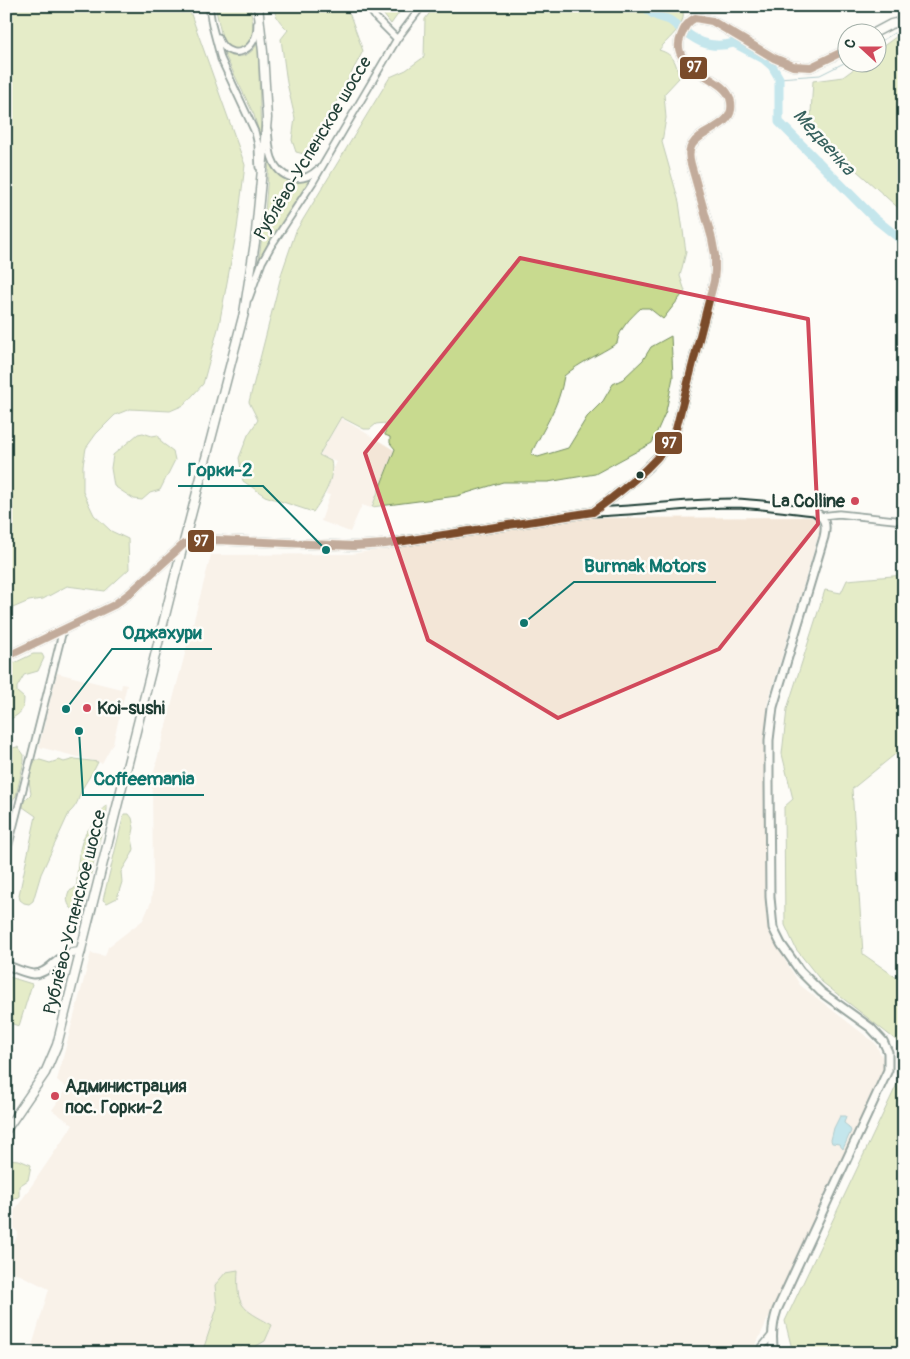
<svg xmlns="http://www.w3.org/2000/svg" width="910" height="1359" viewBox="0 0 910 1359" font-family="Pangolin,sans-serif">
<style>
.built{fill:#f3e6d7}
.green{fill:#c8da8f;stroke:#748c62}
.water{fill:#7fccdd;stroke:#599399}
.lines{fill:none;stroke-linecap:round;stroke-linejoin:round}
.stream{stroke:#599399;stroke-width:1}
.river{stroke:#7fccdd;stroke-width:9}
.minor-casing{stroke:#1f3d34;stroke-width:9}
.tertiary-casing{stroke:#1f3d34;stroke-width:11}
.secondary-casing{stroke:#1f3d34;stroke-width:11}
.minor{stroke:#fdfcf7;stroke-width:5.5}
.tertiary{stroke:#fdfcf7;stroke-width:7}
.secondary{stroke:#fdfcf7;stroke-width:8}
.bus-1-casing{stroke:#fdfcf7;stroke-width:11}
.bus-1{stroke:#7a4b2a;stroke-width:8}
.marked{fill:none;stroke:#d1495b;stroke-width:4;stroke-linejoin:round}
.bus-dot{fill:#1f3d34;stroke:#fdfcf7;stroke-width:2}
.poi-dot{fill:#d1495b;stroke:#fdfcf7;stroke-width:2}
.labels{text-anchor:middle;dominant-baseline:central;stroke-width:5;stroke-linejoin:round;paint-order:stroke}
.street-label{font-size:18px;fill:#1f3d34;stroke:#fdfcf7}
.poi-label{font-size:18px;font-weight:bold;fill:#1f3d34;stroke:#fdfcf7;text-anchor:start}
.water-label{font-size:19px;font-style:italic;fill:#37615e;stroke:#fdfcf7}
.leader{fill:none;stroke:#0f766e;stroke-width:2}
.callout-dot{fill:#0f766e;stroke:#fdfcf7;stroke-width:2}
.callout-label{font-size:19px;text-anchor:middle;font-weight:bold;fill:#0f766e;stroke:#fdfcf7;stroke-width:5;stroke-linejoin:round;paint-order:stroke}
.line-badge{stroke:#fdfcf7;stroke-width:2}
.badge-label{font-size:14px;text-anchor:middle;font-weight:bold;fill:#fff}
</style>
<rect width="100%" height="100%" fill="#fdfcf7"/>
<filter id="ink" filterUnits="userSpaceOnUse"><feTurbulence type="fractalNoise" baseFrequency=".02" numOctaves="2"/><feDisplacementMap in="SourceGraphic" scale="10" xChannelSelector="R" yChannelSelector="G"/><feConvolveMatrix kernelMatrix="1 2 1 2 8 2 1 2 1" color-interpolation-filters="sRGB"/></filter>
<g filter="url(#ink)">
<path class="built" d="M341,418L394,450L371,508L362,505L350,532L321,521L330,495L326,494L336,462L320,455Z
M812,517L818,522L820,530L767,705L765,827L769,922L776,945L800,985L875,1043L884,1061L883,1073L752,1353H30L49,1289L6,1268V1252L15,1241L18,1233L8,1220L73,1125L52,1110L67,1088L57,1080L91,953L105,956L108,947L143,920L151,902L153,880L152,779L211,555L352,554L575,518Z
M57,673L121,689L122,684L127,685L113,743L102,763L39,747Z"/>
<path class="green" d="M6,6H188L245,165L237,229L219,325L203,384L184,405L170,411L130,409L115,415L96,434L86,448L83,465V492L94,515L111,531L128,539L129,569L105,591L67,586L43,599L29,601L8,610H6Z
M215,6H250C252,20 259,44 241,48C233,50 228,47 223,42Z
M275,6H342L350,15L363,51L308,155L296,152L292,140L295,118L287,83L281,39L288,30C282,24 273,16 275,6Z
M377,6H404L391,24Z
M435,6H683C682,10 684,14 683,18C679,32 667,39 659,50C675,55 676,63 679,78L664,94L666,118L662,142L679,202L686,252L680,276L685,291L663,319L649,308H641C631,317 619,329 617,343C599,355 580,362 564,376C560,405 543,429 531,454L538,457L568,448L587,417L603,401L613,384L623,379L643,360L651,347L671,336L673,377L666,411L652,443L595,474L548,482H503L457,496L372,507L395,449L390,443V437L385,435V423L376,424L370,429H364L341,417L319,455L331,461C335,479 323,498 313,512L265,496L243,481L239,458L248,435L258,420L249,402L282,272L296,231L390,77L406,70L424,57L425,19Z
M904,31V213L810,129L813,81L843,77L862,63L878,62V50Z
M258,43L261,140L254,115L223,51C237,61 250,57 258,43Z
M269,161C277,179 292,185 310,179L259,259L265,213Z
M143,433L152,436L158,435L162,443L173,451L175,460L160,490L150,493L142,500L134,499L114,486L111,468L113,455L138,434Z
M904,575V747L852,789L863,954L904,983V1353H793L785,1321L899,1080L901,1044L822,982L796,949L785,925L784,807L793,799L782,754L787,709L825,590L841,593L847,580Z
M33,654H42L44,658L38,671L24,675L17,687V692L24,698C24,714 18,714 6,722V667Z
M17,747L19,748L24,755V761L16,796L6,808V756L12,748Z
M75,759L98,762C94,771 89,777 85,784C77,796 81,802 69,813L41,874L33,901L29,904L24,903L20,900L19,895L36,816L23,807L24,801L31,794L29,780L35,760H40L50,763L59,760L64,762Z
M107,805V810L82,909L77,912C68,908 65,900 69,891L74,889L77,884C77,869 78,843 88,830C90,827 94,825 96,821C99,815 101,809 107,805Z
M124,814H129L132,818L134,828L132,838L134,849L132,854L121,872L122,882L117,898L107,903L103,900Z
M6,976L32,984L19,1026L6,1022Z
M6,1159L19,1160L31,1165L28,1180L19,1186V1197L9,1199L6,1201Z
M238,1270C236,1307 241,1308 272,1325L265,1341L251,1349L242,1346L237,1353H202L217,1308L215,1285L226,1272Z"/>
<path class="water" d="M840,1116H846L844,1123L849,1127L851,1131L843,1149L839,1144L832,1143L831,1140L834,1128Z"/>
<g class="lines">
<path class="stream" d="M878,43L904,27
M779,78L820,75L848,61"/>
<path class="river" d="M645,6C648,10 652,14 657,16C661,18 667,18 671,21C692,38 706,51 734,43L764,59L772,66L779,78V122L874,218L904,242"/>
<defs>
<path id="minor" d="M209,6L212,25L221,59L255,132L258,145L259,167
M368,6L376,18L397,39
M218,37C226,62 258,55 257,24
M268,130C269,139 269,150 272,158C279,179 301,185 317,170
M249,298L262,262L271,246L313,182L397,39L422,6
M821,516L839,514L904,521
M6,856L63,630
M757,1353L771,1336"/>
<path id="tertiary" d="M593,512C640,511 687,503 734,503C761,504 787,508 814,511C825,518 827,524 824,537L773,707L769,740V783L770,897L773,928L781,944L800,971L821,992L871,1028L883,1041L888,1052V1070L777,1310C772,1325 771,1337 774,1353
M6,657L114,605L130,593L184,544
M6,965C14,968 24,973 33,974C51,975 59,949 81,952"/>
<path id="secondary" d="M876,32L891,24L904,21
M184,544L200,541L217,540L354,546L385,544L593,512C618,494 661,461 675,433L714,281L715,270V255L712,239L691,164C689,157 688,151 692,145C701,128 739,127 730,98C723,76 667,68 681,36C684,28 687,22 695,18L712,21L774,58L793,66L811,67L848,49
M6,1130L45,1073L57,1045L174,580L244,313L255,242L267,118L263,52L258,6"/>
</defs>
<use href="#minor" class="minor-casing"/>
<use href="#tertiary" class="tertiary-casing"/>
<use href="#secondary" class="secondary-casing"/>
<use href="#minor" class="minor"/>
<use href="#tertiary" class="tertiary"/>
<use href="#secondary" class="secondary"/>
<defs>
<path id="bus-1" d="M6,657L114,605L130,593L184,544L200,541L217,540L354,546L385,544L593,512C618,494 661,461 675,433L714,281L715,270V255L712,239L691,164C689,157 688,151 692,145C701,128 739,127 730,98C723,76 667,68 681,36C684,28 687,22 695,18L712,21L774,58L793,66L811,67L848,49"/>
</defs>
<use href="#bus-1" class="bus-1-casing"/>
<use href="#bus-1" class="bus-1"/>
</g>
</g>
<path d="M0 0H910V1359H0ZM520,258L808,319L818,524L719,649L558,718L428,640L365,453Z" fill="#fdfcf7" fill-opacity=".55" fill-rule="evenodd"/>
<path class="marked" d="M520,258L808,319L818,524L719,649L558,718L428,640L365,453Z"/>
<circle class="bus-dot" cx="640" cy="475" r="4.5"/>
<g class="poi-dot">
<circle cx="855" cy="501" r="5"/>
<circle cx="87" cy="708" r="5"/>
<circle cx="55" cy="1096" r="5"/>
</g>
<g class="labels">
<g class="street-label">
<text transform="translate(313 148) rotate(-59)">Рублёво-Успенское шоссе</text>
<text transform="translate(75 912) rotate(-76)">Рублёво-Успенское шоссе</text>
</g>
<g class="poi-label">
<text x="845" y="501" text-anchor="end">La Colline</text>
<text x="97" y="708">Koi-sushi</text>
<text x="65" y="1086">Администрация<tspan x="65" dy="21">пос. Горки-2</tspan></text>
</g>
<g class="water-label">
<text transform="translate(824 142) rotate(48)">Медвенка</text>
</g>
</g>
<path class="leader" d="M326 550L263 486H178M524 623L574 582H716M66 709L112 649H212M79 731L83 795H204"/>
<g class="callout-dot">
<circle cx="326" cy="550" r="5"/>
<circle cx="524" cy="623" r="5"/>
<circle cx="66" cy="709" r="5"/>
<circle cx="79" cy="731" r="5"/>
</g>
<g class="callout-label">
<text x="220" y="476">Горки-2</text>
<text x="645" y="572">Burmak Motors</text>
<text x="162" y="639">Оджахури</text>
<text x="144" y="785">Coffeemania</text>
</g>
<g class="line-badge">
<rect x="679" y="56" width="29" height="24" rx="5" fill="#7a4b2a"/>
<rect x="654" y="431" width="29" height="24" rx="5" fill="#7a4b2a"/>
<rect x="187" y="529" width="28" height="24" rx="5" fill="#7a4b2a"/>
</g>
<g class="badge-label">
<text x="694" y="72">97</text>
<text x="669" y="448">97</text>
<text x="201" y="546">97</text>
</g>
<rect width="910" height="1359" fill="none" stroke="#fdfcf7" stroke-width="25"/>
<rect x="12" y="12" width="885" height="1334" fill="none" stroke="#1f3d34" stroke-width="2" filter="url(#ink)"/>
<g transform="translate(862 48) rotate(291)"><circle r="24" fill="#fdfcf7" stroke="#a4b0a9"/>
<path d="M0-4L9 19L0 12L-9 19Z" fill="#d1495b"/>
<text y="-8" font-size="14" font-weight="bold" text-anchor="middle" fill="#1f3d34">С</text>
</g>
</svg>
